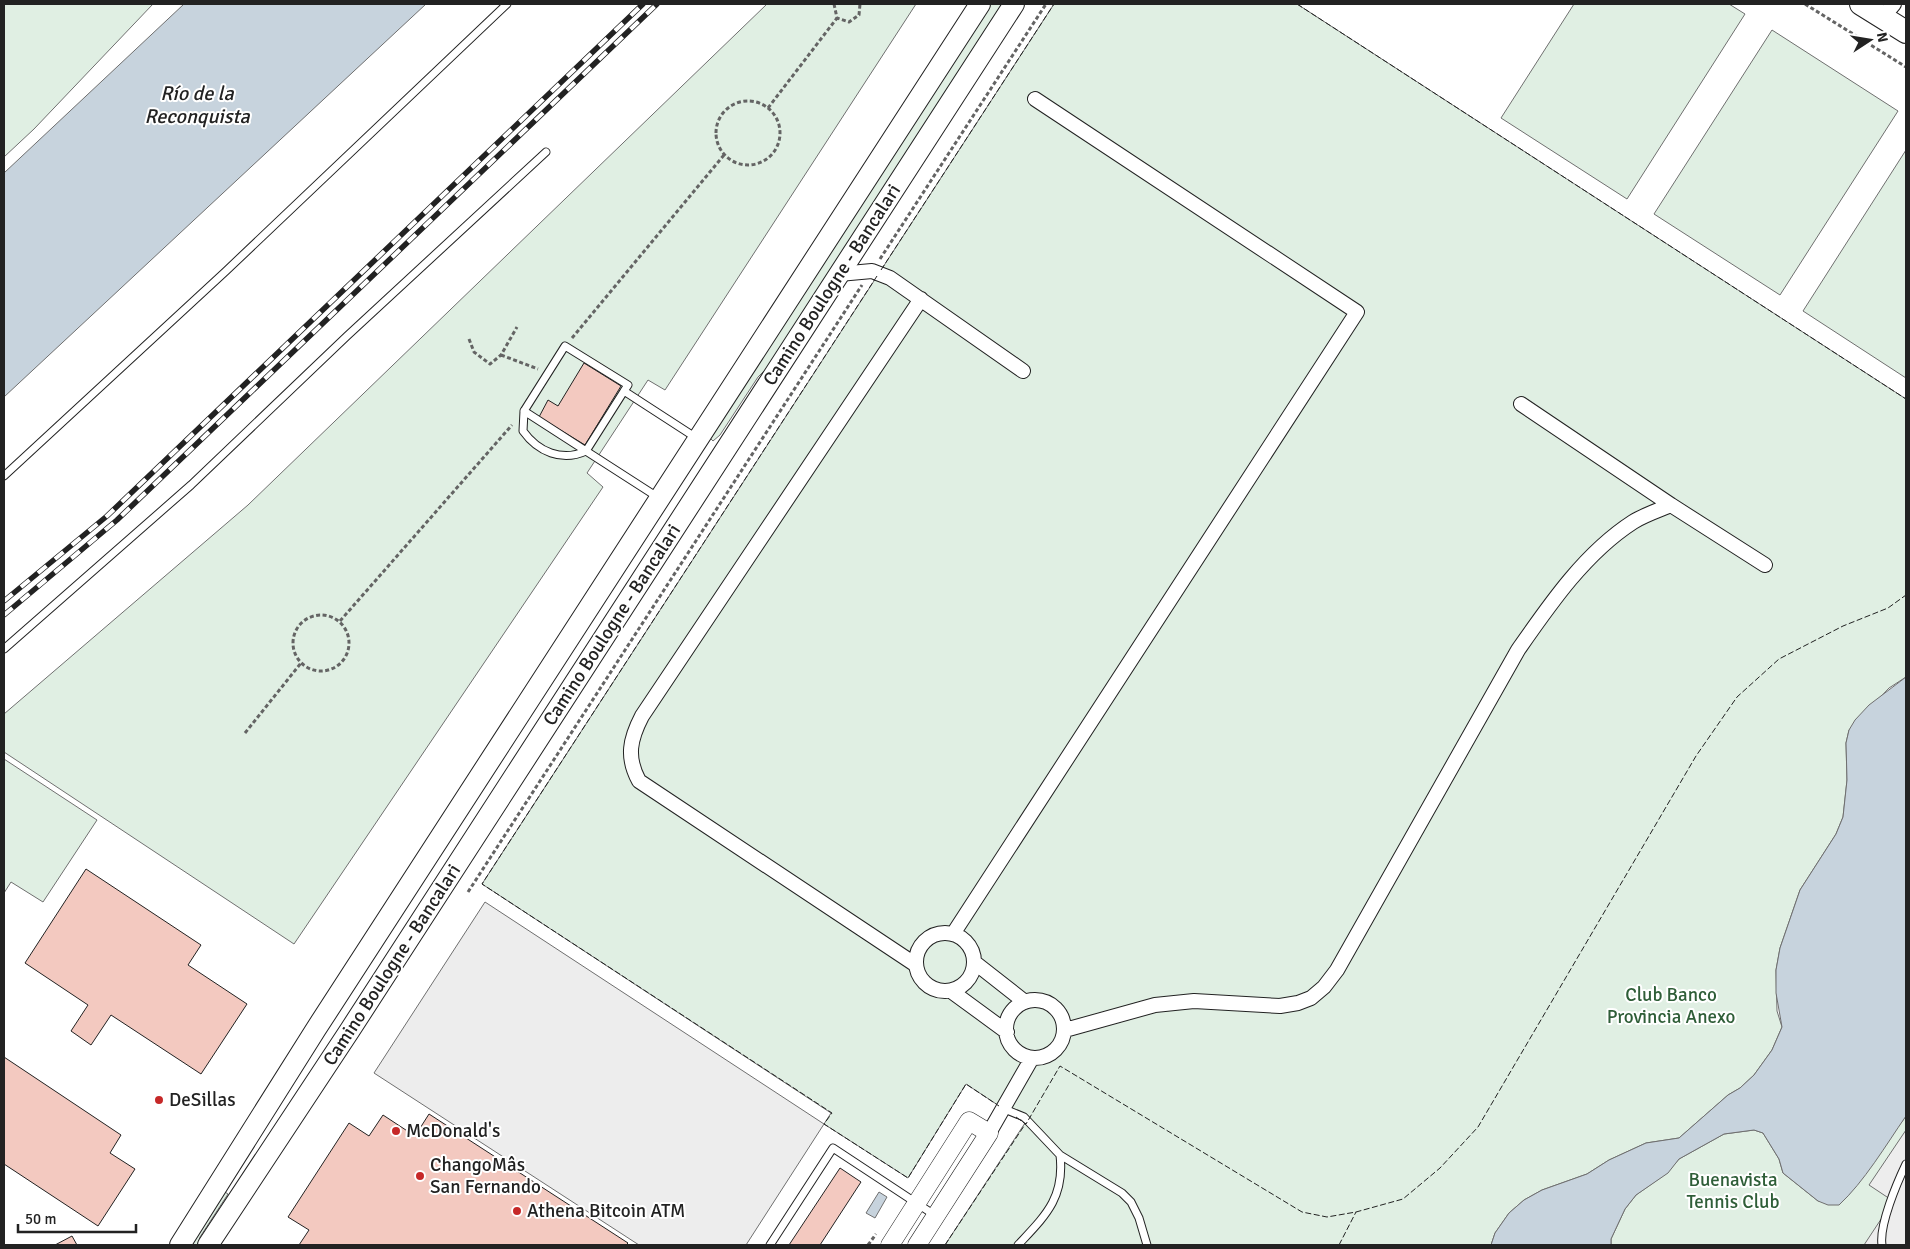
<svg xmlns="http://www.w3.org/2000/svg" width="1910" height="1249" viewBox="0 0 1910 1249" font-family="Signika,sans-serif">
<style>
.green{fill:#e0efe3;stroke:#6f6f6f}
.parking{fill:#ededed;stroke:#6f6f6f}
.water{fill:#c7d3dd;stroke:#6f6f6f}
.building{fill:#f3c9c0;stroke:#222}
.lines{fill:none;stroke-linecap:round;stroke-linejoin:round}
.service-casing{stroke:#222;stroke-width:9}
.minor-casing{stroke:#222;stroke-width:16}
.tertiary-casing{stroke:#222;stroke-width:19}
.secondary-casing{stroke:#222;stroke-width:22}
.primary-casing{stroke:#222;stroke-width:24}
.path{stroke:#646464;stroke-width:3;stroke-dasharray:4 2.5;stroke-linecap:butt}
.service{stroke:#fff;stroke-width:7}
.minor{stroke:#fff;stroke-width:14}
.tertiary{stroke:#fff;stroke-width:18}
.secondary{stroke:#fff;stroke-width:20}
.primary{stroke:#fff;stroke-width:22}
.rail-casing{stroke:#222;stroke-width:5.5}
.rail{stroke:#fff;stroke-width:4;stroke-dasharray:11;stroke-linecap:butt}
.fence{stroke:#222;stroke-width:1;stroke-dasharray:6 2.5;stroke-linecap:butt}
.poi-dot{fill:#c62828;stroke:#fff;stroke-width:2}
.labels{text-anchor:middle;dominant-baseline:central;stroke-width:4;stroke-linejoin:round;paint-order:stroke}
.street-label{font-size:19px;fill:#222;stroke:#fff}
.park-label{font-size:19px;fill:#2f5e38;stroke:#fff}
.poi-label{font-size:19px;fill:#222;stroke:#fff;text-anchor:start}
.water-label{font-size:20px;font-style:italic;fill:#222;stroke:#fff}
</style>
<rect width="100%" height="100%" fill="#fff"/>
<path class="green" d="M4,4H153L34,129L4,157Z
M767,4H916L665,390L648,380L587,473L603,487L294,944L4,752V714L248,505Z
M986,4H1002L769,366L758,377L720,435L713,441L710,438Z
M1054,4H1297L1906,399V677L1889,688L1849,730L1846,743L1847,780L1843,817L1836,834L1800,890L1780,948L1776,970L1777,1011L1782,1027L1772,1050L1754,1075L1740,1088L1728,1095L1679,1138L1646,1143L1609,1160L1587,1174L1542,1190L1524,1200L1509,1213L1495,1233L1491,1245H945L1025,1123L966,1084L908,1178L824,1124L831,1113L482,884Z
M1574,4H1729L1745,14L1627,199L1501,118Z
M1772,30L1898,111L1780,295L1654,214Z
M1906,150V378L1803,311Z
M4,759L97,820L43,902L11,882L4,893Z
M1906,1116V1245H1611V1239L1625,1209L1636,1195L1667,1173L1679,1159L1724,1134L1754,1130L1763,1133L1779,1159L1783,1173L1818,1201L1846,1198Z
M222,1190L228,1194L200,1237L198,1245H187Z"/>
<path class="parking" d="M485,902L824,1124L746,1245H639L374,1073Z
M1906,1130V1245H1864L1893,1201L1869,1185Z"/>
<path class="water" d="M184,4H426L4,397V173Z
M1906,677V1116C1886,1145 1864,1182 1839,1205H1828L1818,1201L1783,1173L1779,1159L1763,1133L1754,1130L1724,1134L1679,1159L1668,1173L1636,1195L1625,1209L1611,1239V1245H1491L1495,1233L1509,1213L1524,1200L1542,1190L1587,1174L1609,1160L1646,1143L1679,1138L1728,1095L1740,1088L1754,1075L1772,1050L1782,1027L1776,993V970L1780,948L1800,890L1836,834L1843,817L1847,780L1846,743L1849,730L1855,720L1869,705Z
M879,1192L887,1197L875,1218L866,1213Z"/>
<path class="building" d="M584,363L621,386L585,445L539,417L548,400L558,406Z
M86,869L201,945L188,965L247,1004L201,1074L111,1015L91,1045L71,1031L88,1005L25,963Z
M4,1057L121,1135L110,1153L135,1169L98,1226L4,1164Z
M429,1114L628,1243L626,1245H299L309,1230L288,1217L349,1123L369,1136L383,1115L415,1136Z
M840,1168L861,1182L820,1245H789Z
M72,1236L77,1245H55Z"/>
<g class="lines">
<defs>
<path id="service" d="M624,391L628,385L565,346L524,411L586,451L624,391L698,439
M524,411L523,431C538,452 562,462 586,451L659,498
M4,476L226,271L507,4
M4,649L191,485L347,336L546,152
M1002,1108L1024,1117L1060,1155L1122,1193L1131,1202L1139,1218L1147,1245
M770,1245L833,1148L936,1216
M1018,1245C1045,1216 1065,1198 1060,1155
M1882,1245C1879,1225 1897,1183 1906,1164"/>
<path id="minor" d="M1883,17L1894,4
M839,274L872,271L890,278L1023,371
M1521,404L1671,505
M916 962a29 29 0 1 1 58 0a29 29 0 1 1-58 0Z
M953,934L1357,312L1035,99
M974,962L1025,1002
M916,965L639,781C626,757 630,739 642,716L921,299
M951,991L1007,1032
M1006 1029a29 29 0 1 1 58 0a29 29 0 1 1-58 0Z
M1065,1030L1155,1005L1194,1001L1280,1006L1298,1003L1311,998L1324,987L1337,970L1518,650C1550,604 1585,553 1633,522C1644,515 1659,510 1671,505L1765,565
M989,1133L1032,1058"/>
<path id="tertiary" d="M890,1245L969,1121L989,1133L917,1245"/>
<path id="secondary" d="M180,1245L316,1029L980,4
M208,1245L350,1030L1014,4"/>
<path id="primary" d="M1861,4L1906,32"/>
</defs>
<use href="#service" class="service-casing"/>
<use href="#minor" class="minor-casing"/>
<use href="#tertiary" class="tertiary-casing"/>
<use href="#secondary" class="secondary-casing"/>
<use href="#primary" class="primary-casing"/>
<path class="path" d="M834,4L837,18L849,22L859,15L860,4
M1805,4L1906,67
M716 133a32 32 0 1 1 64 0a32 32 0 1 1-64 0Z
M768,108L837,18
M880,259L1046,4
M572,338L724,155
M469,339L474,352L490,364L501,355L517,327
M501,355L538,369
M293 643a28 28 0 1 1 56 0a28 28 0 1 1-56 0Z
M340,621L512,425
M245,733L301,663
M468,892L862,285
M868,1245L876,1234"/>
<use href="#service" class="service"/>
<use href="#minor" class="minor"/>
<use href="#tertiary" class="tertiary"/>
<use href="#secondary" class="secondary"/>
<use href="#primary" class="primary"/>
<defs>
<path id="rail" d="M4,601L107,516L643,4
M4,615L117,520L657,4"/>
</defs>
<use href="#rail" class="rail-casing"/>
<use href="#rail" class="rail"/>
<path class="fence" d="M1297,4L1906,399
M881,270L1054,4
M877,276L482,884L832,1113L824,1124L908,1178L966,1084L999,1106
M1016,1117L1026,1124L1060,1066L1302,1212L1327,1217L1356,1212L1403,1199L1440,1168L1478,1127L1696,756L1737,697L1779,659L1843,626L1888,608L1906,595
M945,1245L1026,1123
M1339,1245L1356,1212"/>
</g>
<g class="poi-dot">
<circle cx="159" cy="1100" r="5"/>
<circle cx="396" cy="1131" r="5"/>
<circle cx="420" cy="1176" r="5"/>
<circle cx="517" cy="1211" r="5"/>
</g>
<g class="labels">
<g class="street-label">
<text transform="translate(832 285) rotate(-57)">Camino Boulogne - Bancalari</text>
<text transform="translate(612 625) rotate(-57)">Camino Boulogne - Bancalari</text>
<text transform="translate(392 965) rotate(-57)">Camino Boulogne - Bancalari</text>
</g>
<g class="park-label">
<text x="1671" y="995">Club Banco<tspan x="1671" dy="22">Provincia Anexo</tspan></text>
<text x="1733" y="1180">Buenavista<tspan x="1733" dy="22">Tennis Club</tspan></text>
</g>
<g class="poi-label">
<text x="169" y="1100">DeSillas</text>
<text x="406" y="1131">McDonald's</text>
<text x="430" y="1165">ChangoMâs<tspan x="430" dy="22">San Fernando</tspan></text>
<text x="527" y="1211">Athena Bitcoin ATM</text>
</g>
<g class="water-label">
<text x="197" y="93">Río de la<tspan x="197" dy="23">Reconquista</tspan></text>
</g>
</g>
<rect width="1910" height="1249" fill="none" stroke="#222222" stroke-width="10"/>
<g transform="translate(1870 40) rotate(78)" stroke="#ffffff" stroke-width="4" paint-order="stroke">
<path d="M0-4L9 19L0 12L-9 19Z" fill="#222222"/>
<text y="-8" font-size="14" font-weight="bold" text-anchor="middle" fill="#222222">N</text>
</g>
<path d="M18 1224v8h118v-8" fill="none" stroke="#222222" stroke-width="2.5"/>
<text x="25" y="1224" font-size="15" fill="#222222" stroke="#ffffff" stroke-width="4" paint-order="stroke">50 m</text>
</svg>
